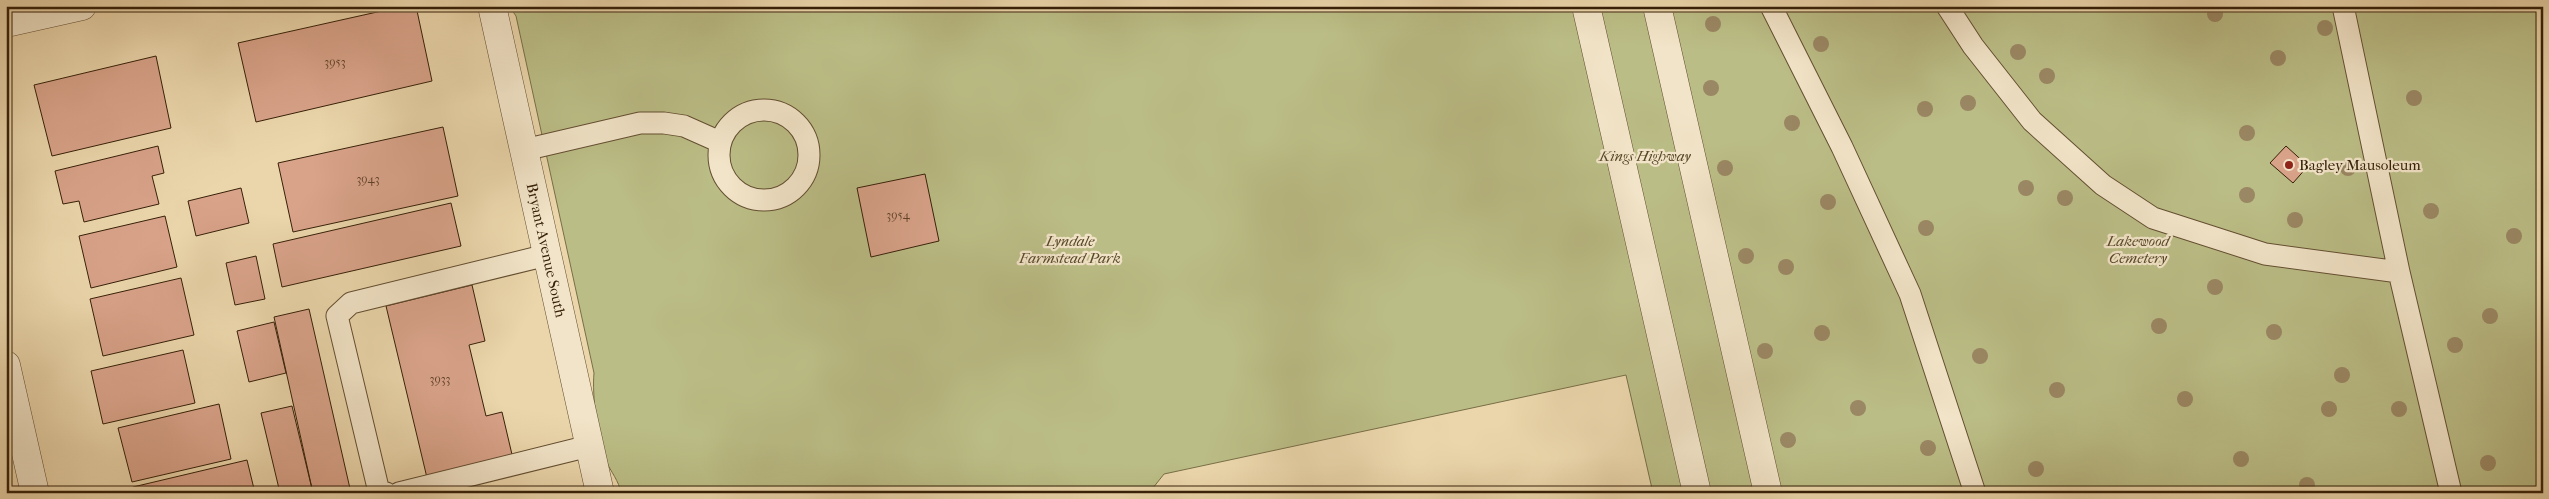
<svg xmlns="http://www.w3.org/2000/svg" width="2549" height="499" viewBox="0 0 2549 499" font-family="'IM FELL French Canon',serif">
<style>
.green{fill:#bbbd86;stroke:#786e47}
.building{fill:#d9a38a;stroke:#362008}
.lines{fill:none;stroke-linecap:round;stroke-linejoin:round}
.service-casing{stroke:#634e31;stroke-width:23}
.minor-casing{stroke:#634e31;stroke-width:29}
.tertiary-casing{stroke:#634e31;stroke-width:29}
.service{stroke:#f2e4c8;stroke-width:21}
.minor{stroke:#f2e4c8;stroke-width:28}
.tertiary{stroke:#f2e4c8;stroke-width:28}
.tree{fill:#9a8763}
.poi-dot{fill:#8f2418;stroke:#f2e4c8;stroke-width:2}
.labels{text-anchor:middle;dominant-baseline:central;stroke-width:4.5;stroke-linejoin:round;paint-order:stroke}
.number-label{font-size:12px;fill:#5f4128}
.park-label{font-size:15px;font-style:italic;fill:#574728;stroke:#f2e4c8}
.poi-label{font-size:15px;fill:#362008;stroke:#f2e4c8;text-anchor:start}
.street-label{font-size:15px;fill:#362008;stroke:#f2e4c8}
</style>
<rect width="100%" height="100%" fill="#ebd6ab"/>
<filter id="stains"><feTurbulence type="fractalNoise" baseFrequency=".004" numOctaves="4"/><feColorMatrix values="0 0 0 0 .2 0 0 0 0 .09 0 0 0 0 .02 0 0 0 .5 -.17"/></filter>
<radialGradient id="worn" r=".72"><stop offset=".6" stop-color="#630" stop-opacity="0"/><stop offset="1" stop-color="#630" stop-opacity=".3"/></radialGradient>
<path class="green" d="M509,6H2543V493H1653L1626,375L1164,474L1149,493H621C619,481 611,472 606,461C597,442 592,394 594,373L516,16Z"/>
<path class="building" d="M404,6H416L432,81L256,122L238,43Z
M156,56L171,128L52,156L34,85Z
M443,127L458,196L293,232L278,163Z
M158,146L164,173L152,176L159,204L84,222L79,201L63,204L55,171Z
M2286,146L2308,166L2293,183L2270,163Z
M925,174L939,241L871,257L857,188Z
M241,188L249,223L196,236L188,201Z
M451,203L461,246L282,287L273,244Z
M165,216L177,267L91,288L79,236Z
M256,256L265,299L235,305L226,263Z
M181,278L194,335L103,356L90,299Z
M472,285L485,341L469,345L486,416L502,412L514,463L428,482L386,306Z
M309,309L351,493H313L274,317Z
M274,322L286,373L249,382L237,331Z
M183,350L195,403L103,424L91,371Z
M219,404L231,459L132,482L118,428Z
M292,406L313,493H280L261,413Z
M247,460L255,493H134L133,487Z
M506,488L507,493H483Z"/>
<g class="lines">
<defs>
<path id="service" d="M1771,6L1842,147L1910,294L1975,493
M1947,6L1973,46L2032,121L2103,185L2153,218L2265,254L2399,272
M2343,6L2399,272L2451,493
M719 155a45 45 0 1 1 90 0a45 45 0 1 1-90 0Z
M524,150L640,123H664L684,126L720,142
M386,493L379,492L337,316L351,303L547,255
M399,493L589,446"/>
<g id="minor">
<path id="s1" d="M492,6L600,493"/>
<path d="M6,23L82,6"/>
<path d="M6,365L35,493"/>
</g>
<path id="tertiary" d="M1586,6L1697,493
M1657,6L1768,493"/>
</defs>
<use href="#service" class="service-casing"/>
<use href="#minor" class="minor-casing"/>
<use href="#tertiary" class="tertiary-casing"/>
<use href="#service" class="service"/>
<use href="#minor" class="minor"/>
<use href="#tertiary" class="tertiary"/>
</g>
<g class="tree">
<circle cx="2215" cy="14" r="8"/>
<circle cx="1713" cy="24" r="8"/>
<circle cx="2325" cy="28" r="8"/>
<circle cx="1821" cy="44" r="8"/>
<circle cx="2018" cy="52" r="8"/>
<circle cx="2278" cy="58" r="8"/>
<circle cx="2047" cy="76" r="8"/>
<circle cx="1711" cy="88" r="8"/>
<circle cx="2414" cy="98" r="8"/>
<circle cx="1968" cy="103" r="8"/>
<circle cx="1925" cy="109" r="8"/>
<circle cx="1792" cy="123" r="8"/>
<circle cx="2247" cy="133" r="8"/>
<circle cx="1725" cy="168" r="8"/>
<circle cx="2348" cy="168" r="8"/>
<circle cx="2026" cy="188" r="8"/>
<circle cx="2247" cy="195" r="8"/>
<circle cx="2065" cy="198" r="8"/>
<circle cx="1828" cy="202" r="8"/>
<circle cx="2431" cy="211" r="8"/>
<circle cx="2295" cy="220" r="8"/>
<circle cx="1926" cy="228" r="8"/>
<circle cx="2514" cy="236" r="8"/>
<circle cx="1746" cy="256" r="8"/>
<circle cx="1786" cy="267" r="8"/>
<circle cx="2215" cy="287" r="8"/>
<circle cx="2490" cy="316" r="8"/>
<circle cx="2159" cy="326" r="8"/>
<circle cx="2274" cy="332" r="8"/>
<circle cx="1822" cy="333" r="8"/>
<circle cx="2455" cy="345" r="8"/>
<circle cx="1765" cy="351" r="8"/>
<circle cx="1980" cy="356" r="8"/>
<circle cx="2342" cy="375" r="8"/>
<circle cx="2057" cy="390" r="8"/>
<circle cx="2185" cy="399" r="8"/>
<circle cx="1858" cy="408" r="8"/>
<circle cx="2329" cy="409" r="8"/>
<circle cx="2399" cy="409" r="8"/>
<circle cx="1788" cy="440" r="8"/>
<circle cx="1928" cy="448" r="8"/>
<circle cx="2241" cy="459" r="8"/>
<circle cx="2488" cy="463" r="8"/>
<circle cx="2036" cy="469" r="8"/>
<circle cx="2307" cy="485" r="8"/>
</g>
<circle class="poi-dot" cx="2289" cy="165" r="5"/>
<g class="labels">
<g class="number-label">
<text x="335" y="62">3953</text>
<text x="368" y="179">3943</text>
<text x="898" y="215">3954</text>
<text x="440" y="379">3933</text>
</g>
<g class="park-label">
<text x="1645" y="156">Kings Highway</text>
<text x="1070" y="241">Lyndale<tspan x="1070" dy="17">Farmstead Park</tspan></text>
<text x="2138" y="241">Lakewood<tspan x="2138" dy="17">Cemetery</tspan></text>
</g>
<g class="poi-label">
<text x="2299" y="165">Bagley Mausoleum</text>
</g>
<g class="street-label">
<text stroke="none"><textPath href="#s1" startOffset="250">Bryant Avenue South</textPath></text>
</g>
</g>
<rect width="2549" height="499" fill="none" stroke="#ebd6ab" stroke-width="25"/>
<rect x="8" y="8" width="2534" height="484" fill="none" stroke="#362008" stroke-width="2.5"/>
<rect x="12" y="12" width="2524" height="474" fill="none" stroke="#362008"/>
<rect width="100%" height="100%" filter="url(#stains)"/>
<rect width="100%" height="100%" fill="url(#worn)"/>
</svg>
